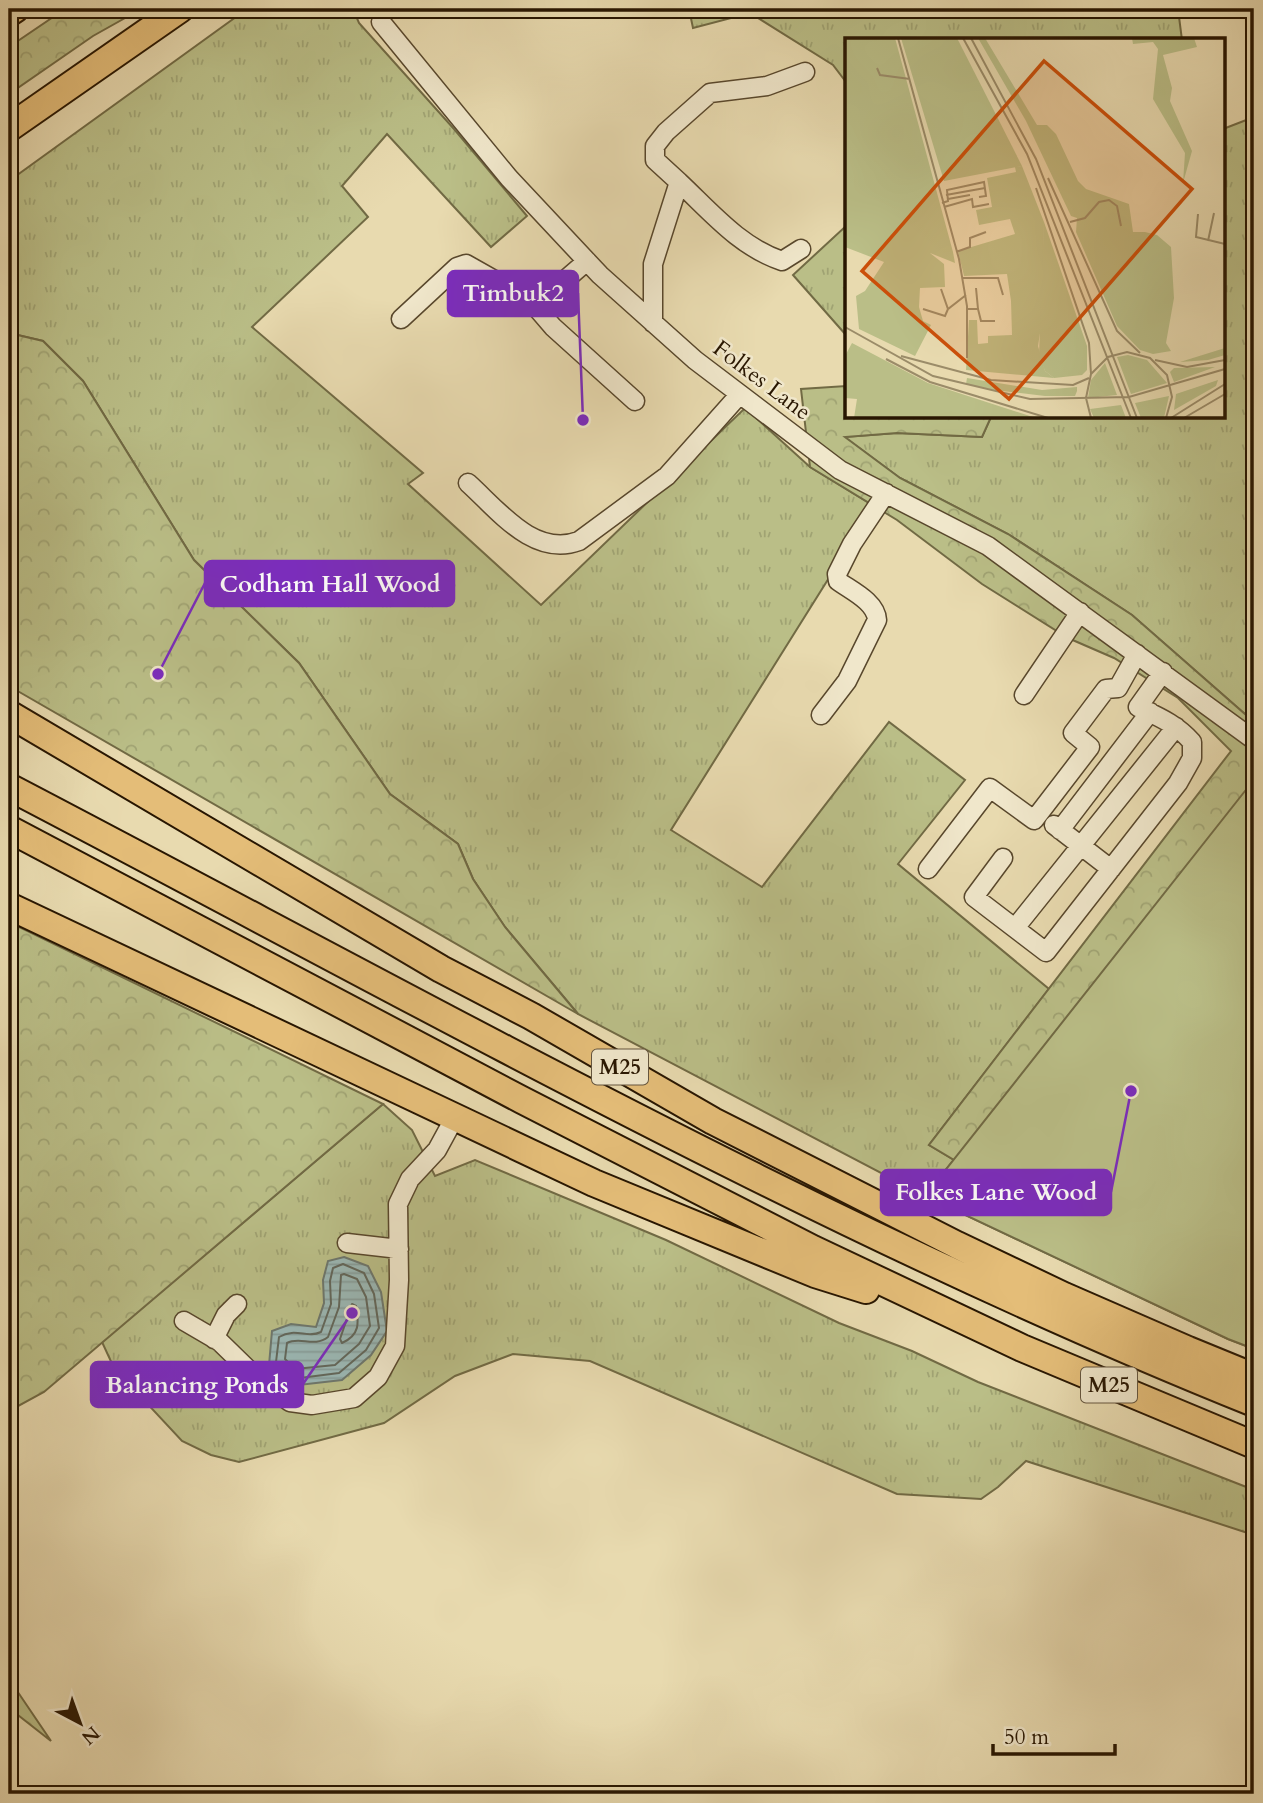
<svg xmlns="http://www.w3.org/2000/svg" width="1263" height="1803" viewBox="0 0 1263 1803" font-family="Cardo,serif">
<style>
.grass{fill:url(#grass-tufts);stroke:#716a44;stroke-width:2}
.forest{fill:url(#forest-crowns);stroke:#716a44;stroke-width:2}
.green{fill:#babe87;stroke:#716a44;stroke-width:2}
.water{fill:url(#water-rules);stroke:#6d776d;stroke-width:2}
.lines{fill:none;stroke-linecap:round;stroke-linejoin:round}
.shore{stroke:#62675b;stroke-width:2}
.minor-casing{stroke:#58472c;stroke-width:21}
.highway-casing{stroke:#281601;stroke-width:30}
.minor{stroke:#f0e7cb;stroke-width:18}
.highway{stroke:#e4bd78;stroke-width:26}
.labels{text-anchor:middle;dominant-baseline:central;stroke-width:5;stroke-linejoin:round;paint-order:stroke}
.shield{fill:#f0e7cb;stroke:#64553e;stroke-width:2}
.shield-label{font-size:21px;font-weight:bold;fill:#281601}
.street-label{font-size:23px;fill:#281601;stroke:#f0e7cb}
.inset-road{fill:none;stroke:#9b8c69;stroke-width:2}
.view{fill:#cb4f0a;fill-opacity:0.15;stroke:#cb4f0a;stroke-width:3.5}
.inset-edge{fill:none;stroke:#281601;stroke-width:3.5}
.leader{fill:none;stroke:#7b2cbf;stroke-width:2.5}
.callout-dot{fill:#7b2cbf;stroke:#f0e7cb;stroke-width:2.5}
.callout{fill:#7b2cbf;stroke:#7b2cbf;stroke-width:2.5}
.callout-label{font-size:24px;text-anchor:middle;font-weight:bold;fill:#fff}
</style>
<defs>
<pattern id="grass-tufts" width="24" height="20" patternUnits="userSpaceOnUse" patternTransform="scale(1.75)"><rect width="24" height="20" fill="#babe87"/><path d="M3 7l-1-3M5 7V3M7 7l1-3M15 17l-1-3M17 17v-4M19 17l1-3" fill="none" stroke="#a0a373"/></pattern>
<pattern id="forest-crowns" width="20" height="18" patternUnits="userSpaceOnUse" patternTransform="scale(1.75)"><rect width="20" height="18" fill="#babe87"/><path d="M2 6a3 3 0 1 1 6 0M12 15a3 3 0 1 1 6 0" fill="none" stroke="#a0a373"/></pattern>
<pattern id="water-rules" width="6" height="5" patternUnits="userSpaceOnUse" patternTransform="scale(1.75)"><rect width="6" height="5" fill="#9bb8b5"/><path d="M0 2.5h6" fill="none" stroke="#869d9a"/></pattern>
</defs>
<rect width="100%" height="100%" fill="#e8daaf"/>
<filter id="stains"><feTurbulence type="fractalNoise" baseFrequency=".00286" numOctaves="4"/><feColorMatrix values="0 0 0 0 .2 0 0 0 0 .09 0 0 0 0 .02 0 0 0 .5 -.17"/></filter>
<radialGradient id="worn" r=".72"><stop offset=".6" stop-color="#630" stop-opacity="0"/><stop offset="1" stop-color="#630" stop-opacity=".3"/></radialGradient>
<path class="grass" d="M247,9H353L359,23L454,129L527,216L491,247L387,134L342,186L368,217L252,327L423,473L408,484L541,605L745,408L810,467L874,506L671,830L762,887L889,722L965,780L898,864L1049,989L929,1145L954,1160L925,1196L578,1014L505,927L473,879L458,844L390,794L299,663L194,560L83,381L43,341L9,333V181Z
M689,9H1178L1182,40H846V82L833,65L750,13L693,28Z
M1254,117V722L1132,615L1008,534L900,478L844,437L897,433L982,437L991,417L1223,416V129Z
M846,226V335L793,275Z
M383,1104L412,1130L435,1176L475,1160L666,1240L839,1323L912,1351L978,1382L1254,1490V1535L1026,1461L998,1487L981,1499L897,1494L590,1361L513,1354L455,1376L384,1423L239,1462L211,1455L182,1441L114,1368L102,1342Z"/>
<path class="forest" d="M65,9H141L93,36L9,94V47Z
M9,333L43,341L83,381L194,560L299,663L390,794L458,844L473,879L505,927L578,1014L9,686Z
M846,386V416L991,417L982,437L897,433L845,437L900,478L1008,534L1132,615L1254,722V1349L1228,1339L925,1196L954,1160L929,1145L1231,751L1178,698L1114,658L1068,638L982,584L897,520L810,467L801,389Z
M9,922L383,1104L44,1392L9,1411Z
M9,1679L51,1741L9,1708Z"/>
<path class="green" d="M1245,791L1254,797V1349L1228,1339L925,1196Z"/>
<path class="water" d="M344,1257L368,1266L381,1292L387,1331L371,1355L342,1380L290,1386L269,1365L272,1331L291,1324L316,1327L324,1303L323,1280L328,1261Z"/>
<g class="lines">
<path class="shore" d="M343,1264L364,1273L374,1294L379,1328L366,1350L339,1373L292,1379L276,1362L279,1337C296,1327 307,1339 321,1332L331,1304L330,1281L333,1268Z
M344,1274L357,1279L366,1297L370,1326L359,1344L335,1365L295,1369L285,1359L287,1343C300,1336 314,1348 328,1337L339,1307L341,1275Z
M352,1304L356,1306C359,1323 360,1335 342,1343L340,1339Z"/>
<defs>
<path id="minor" d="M381,22L509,178L600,275L695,360L840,470L988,546L1254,740
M679,182L655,160V146L666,132L710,93L767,86L805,72
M587,261L535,306L553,327L635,401
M401,319L457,267L466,264L514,291L535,306
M653,323V264L679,182C711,212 740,247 782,261L801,249
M468,483C498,510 534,558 579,541L667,476L740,394
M1024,695L1080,612
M821,715L847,681L877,620C876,602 852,591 838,581L837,574L852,544L886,493
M1054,825L1111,869
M1060,830L1150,712
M1003,858L974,897L1046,952L1178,783L1192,758V742C1176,724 1159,717 1138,707L1163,672
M928,869L990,788L1034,820L1090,747L1073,733L1106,689L1118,688L1137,654
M1015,928L1176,727
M347,1243L399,1249
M184,1321L220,1342L257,1378L290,1402L312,1405L354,1398L378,1377L395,1346L399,1280L398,1204L410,1179L437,1150L455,1117
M214,1339L226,1315L237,1304"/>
<path id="highway" d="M9,13L15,9
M9,128L180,9
M9,714L441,969L531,1016L713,1121L957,1245L1064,1296L1188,1350L1254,1377
M9,787C419,1001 823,1230 1254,1403
M9,829L522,1100L813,1249L1022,1348L1254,1445
M9,906L594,1183L815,1274L866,1290"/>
</defs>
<use href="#minor" class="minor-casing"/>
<use href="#highway" class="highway-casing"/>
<use href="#minor" class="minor"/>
<use href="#highway" class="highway"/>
</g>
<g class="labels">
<g class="shield">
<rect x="592" y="1049.5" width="56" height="35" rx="5"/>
<rect x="1081" y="1367.5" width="56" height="35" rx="5"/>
</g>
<g class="shield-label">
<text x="620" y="1067">M25</text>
<text x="1109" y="1385">M25</text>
</g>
<g class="street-label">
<text transform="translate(762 380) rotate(37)">Folkes Lane</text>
</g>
</g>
<g transform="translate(845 38)">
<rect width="380" height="380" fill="#e8daaf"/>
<path d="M0,0H50L108,214L110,225L85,215L99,226L100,249L75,250L74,269L78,283L86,287L70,318L14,291L11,258L20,253L39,224L0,209ZM133,0H140L192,87H202L211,96L233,143L241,151L284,166L288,194H231L232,180L226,178L181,83ZM177,128L199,184L198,276L193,308L200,333L209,340L121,332L124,282H132L133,306L143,305V298L167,297L166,263L162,236L119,238L113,213L170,196L165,181L134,187L131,172L147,169L142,140L171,134L170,129Z" fill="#babe87"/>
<path d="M287,0H349L352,9L318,17L327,50L325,63L347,113L338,145L340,115L308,61L313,11L308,4L288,6ZM199,184L242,308V332L237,337L209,340L200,333L194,317ZM231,194H300L312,197L326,209L329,260L321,305L326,313L308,316L295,312L272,288ZM7,305L83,345L191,380H9L12,361L0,360V318ZM380,310V317L363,322L335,324ZM283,317L302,322L322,345L286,356L272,319ZM260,325L272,357L243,360L246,342ZM370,329L329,344L325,334L329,330ZM122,340L197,352L232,349V353L230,358H200L149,352L121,346ZM373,342L371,348L329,372L331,356ZM324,358L319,380H296L290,365ZM276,367L281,380H249L245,371Z" fill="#babe87"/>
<path d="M56,0H112L177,128L99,143Z" fill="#babe87"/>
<path class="inset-road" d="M53,0L114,221L122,268V320M118,0L182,116L286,380M126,0L191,121L292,380M32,30L35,37L65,41M203,140L272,293L295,315M191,150L244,305L246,336M101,157L140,150M103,161L125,157M97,165L103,163L102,152L139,144L141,158L134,159M99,169L127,161L128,169L144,166M353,176L351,199L380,206M225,184L240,180L254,164L264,162L272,168L276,188M363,203L369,175M111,214L125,209V200L141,194M118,240H153L158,257M96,251L103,271L121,257M78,271L100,278L103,271M122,271H133L131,250M133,271L136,283H150M0,289L88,338L185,361L284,359L380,331M56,318L146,342L228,347L244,340M41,321L85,344L203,380M310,322L342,329L380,322M246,380L241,360L246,336L263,319L282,314L305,320L322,337L327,359L321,380M326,380L380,346M339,380L380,356"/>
<path class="view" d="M199,23L347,151L164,361L17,233Z"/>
<rect width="380" height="380" class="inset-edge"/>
</g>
<path class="leader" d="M583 420L578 293M158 674L205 583M1131 1091L1111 1192M352 1313L303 1384"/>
<g class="callout-dot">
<circle cx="583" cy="420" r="7"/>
<circle cx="158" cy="674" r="7"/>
<circle cx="1131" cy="1091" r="7"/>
<circle cx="352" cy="1313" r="7"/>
</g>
<g class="callout">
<rect x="448" y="271" width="130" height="45" rx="7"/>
<rect x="205" y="561" width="249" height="45" rx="7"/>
<rect x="881" y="1170" width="230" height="45" rx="7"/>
<rect x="91" y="1362" width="212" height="45" rx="7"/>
</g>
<g class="callout-label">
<text x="513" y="301">Timbuk2</text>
<text x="330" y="592">Codham Hall Wood</text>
<text x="996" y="1200">Folkes Lane Wood</text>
<text x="197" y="1393">Balancing Ponds</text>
</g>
<rect width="1263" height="1803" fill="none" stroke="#e8daaf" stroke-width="35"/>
<rect x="10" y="10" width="1242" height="1782" fill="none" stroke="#281601" stroke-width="3.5"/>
<rect x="18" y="18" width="1228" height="1768" fill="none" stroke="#281601" stroke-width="2"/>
<g transform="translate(80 1723) rotate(139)" stroke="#f0e7cb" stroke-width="5" paint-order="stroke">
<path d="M0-5L12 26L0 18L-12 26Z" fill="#281601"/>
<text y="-10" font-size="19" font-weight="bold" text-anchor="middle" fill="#281601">N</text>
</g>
<path d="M993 1744v10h122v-10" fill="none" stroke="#281601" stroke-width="3.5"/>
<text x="1004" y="1744" font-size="21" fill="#281601" stroke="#f0e7cb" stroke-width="5" paint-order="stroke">50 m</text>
<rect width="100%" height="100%" filter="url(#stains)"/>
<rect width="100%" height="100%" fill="url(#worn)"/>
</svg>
